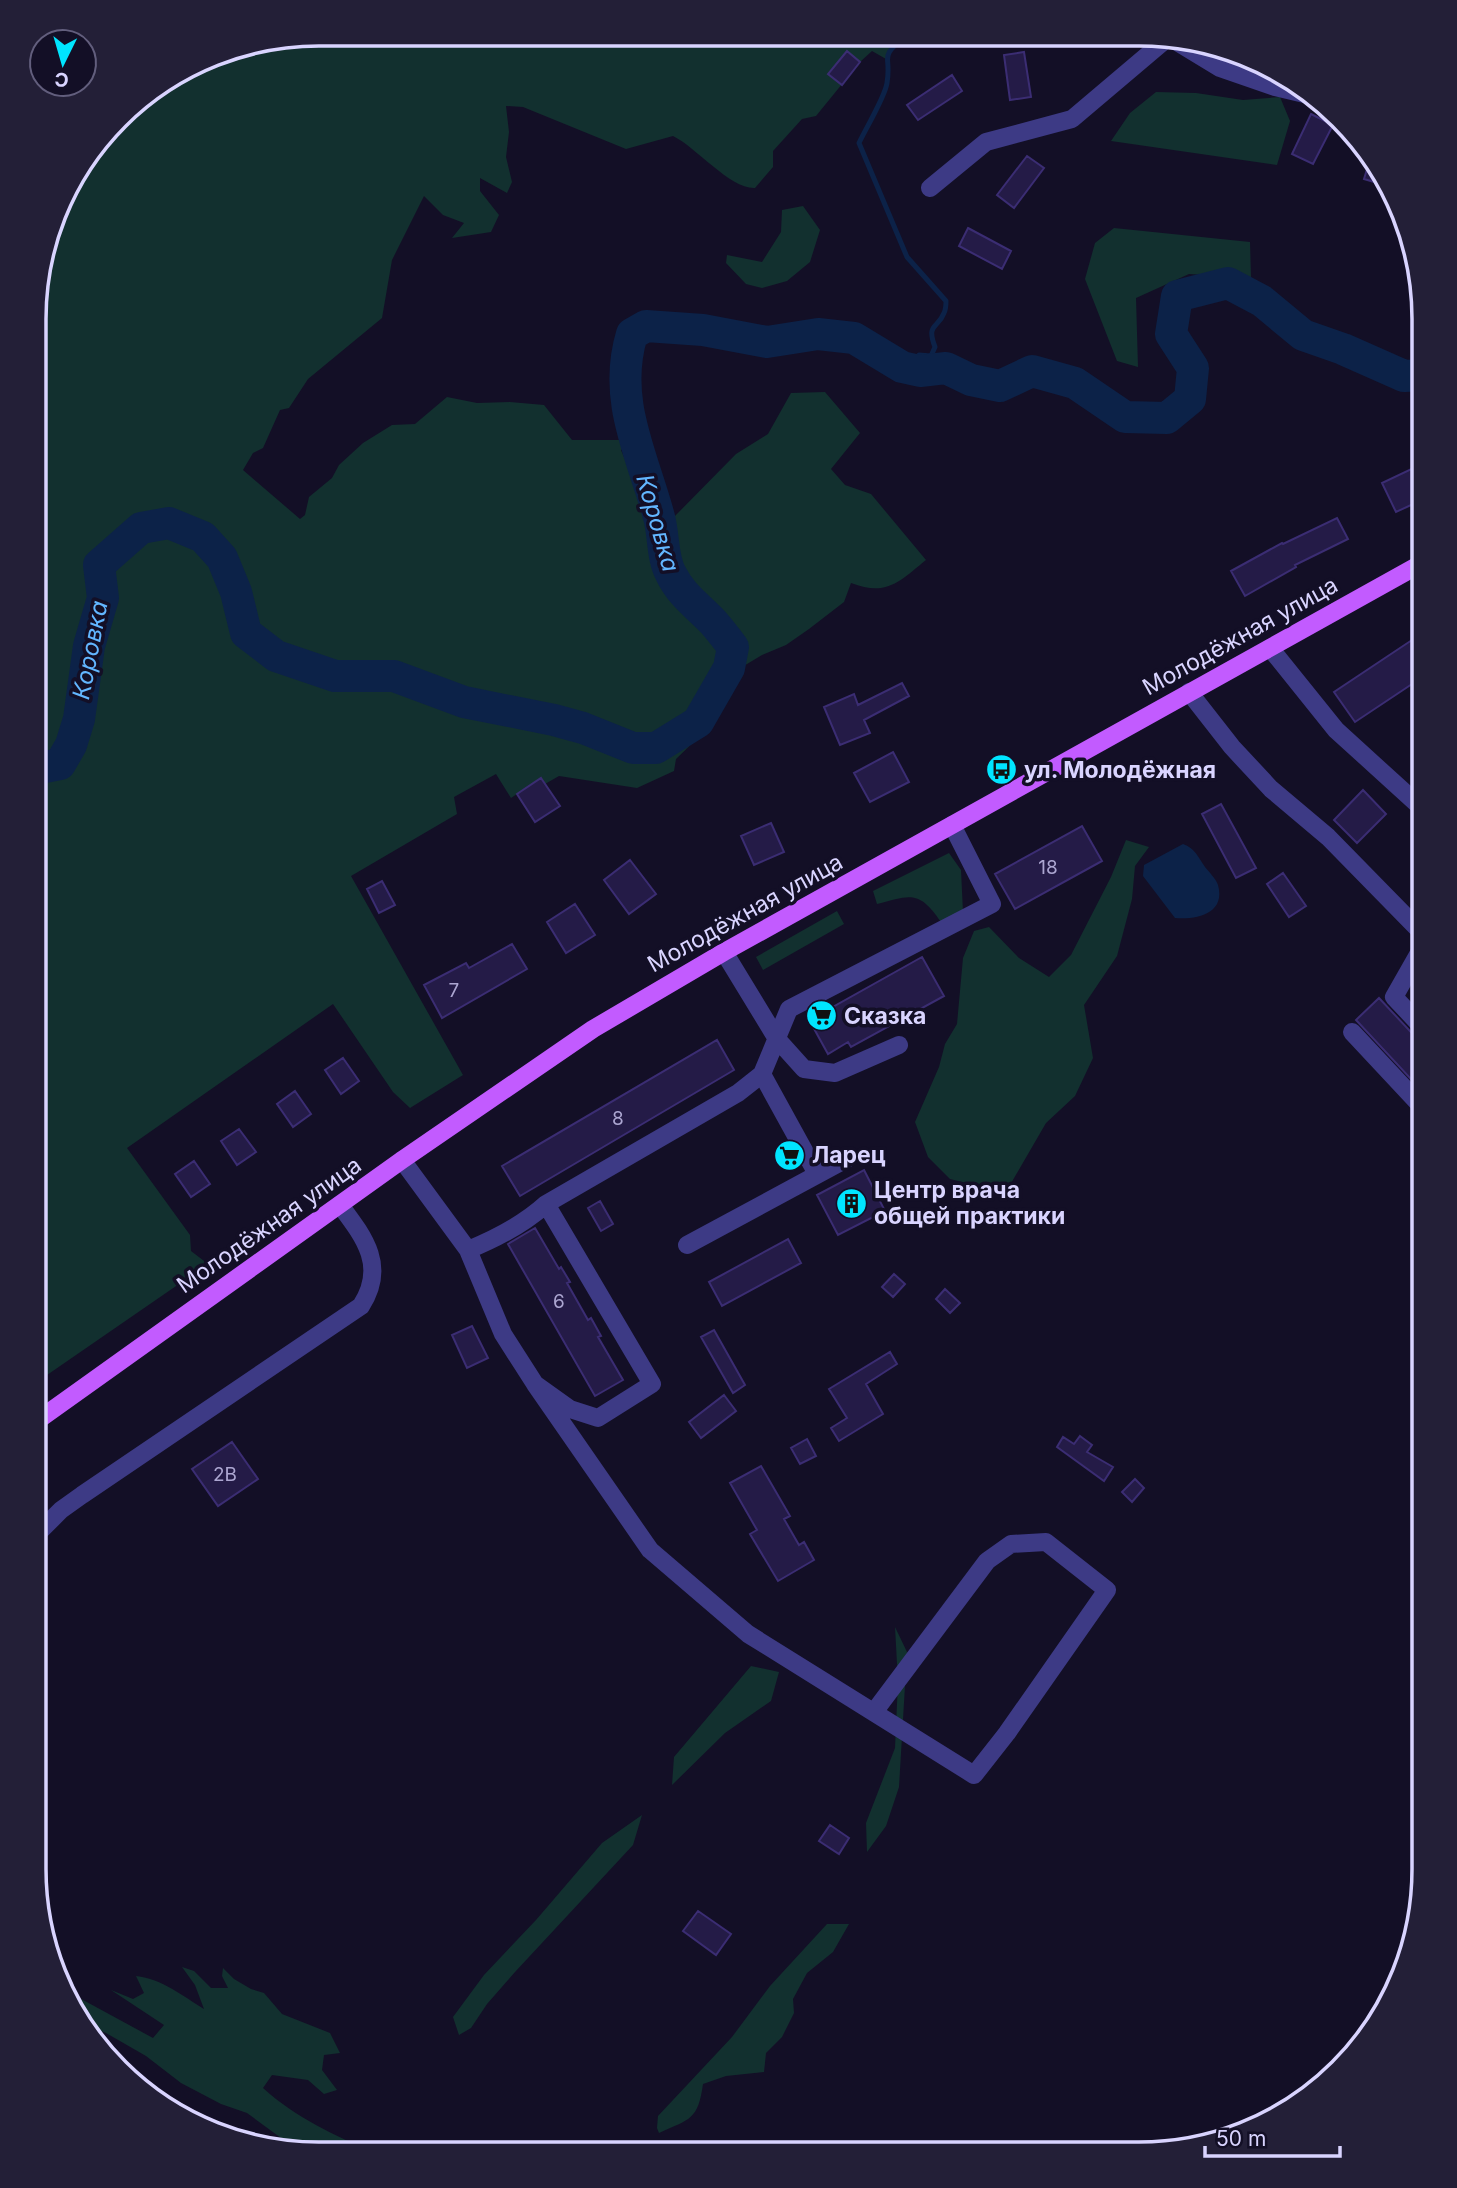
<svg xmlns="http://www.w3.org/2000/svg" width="1457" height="2188" viewBox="0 0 1457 2188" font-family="Inter,sans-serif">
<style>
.green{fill:#12302f}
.water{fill:#0c2248}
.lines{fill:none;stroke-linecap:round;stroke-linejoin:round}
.stream{stroke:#0c2248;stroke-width:5}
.river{stroke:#0c2248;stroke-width:32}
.building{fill:#241b47;stroke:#3b2d73;stroke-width:2}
.minor{stroke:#3d3a85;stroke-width:18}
.major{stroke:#c25bff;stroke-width:18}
.labels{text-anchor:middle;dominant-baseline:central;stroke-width:7;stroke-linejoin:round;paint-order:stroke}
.number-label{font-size:19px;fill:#aca6d1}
.street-label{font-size:23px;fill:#d9d4ff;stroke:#130f26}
.poi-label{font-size:23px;font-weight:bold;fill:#d9d4ff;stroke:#130f26;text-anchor:start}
.water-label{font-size:24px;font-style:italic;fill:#62b6ff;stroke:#130f26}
.rim{fill:none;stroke:#d9d4ff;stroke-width:3.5}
</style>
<rect width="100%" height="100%" fill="#130f26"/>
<path class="green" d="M319,33L906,35L889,50L886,59L872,51L860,62L816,116L802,119L773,151V167L755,188C730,189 696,147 673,136L626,149L523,107L506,106L509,132L506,157L512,182L507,193L480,178V191L499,215L491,232L452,238L464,223L443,215L424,196L392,260L382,318L308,379L289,408L280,410L263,448L253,453L243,470L300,519L305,515L309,497L332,478L339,465L363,443L392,425L415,424L447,397L477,403L510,402L544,405L572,440H633L621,450L654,527L674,517L736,454L768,434L791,393L825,392L860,433L831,469L845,485L871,494L926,560C900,581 887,597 851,583L844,602L809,629L786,645L762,655L727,676L726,700L705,731L676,759L674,771L637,788L559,776L545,784L541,778L511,798L496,774L454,797L457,814L351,876L463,1075L410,1108L393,1092L333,1004L127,1148L190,1235L191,1251L208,1264L34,1384L36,281L71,176L131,104L227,49Z
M1156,92L1196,93L1243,100L1280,97L1290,121L1277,165L1111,141L1130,113Z
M803,206L820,230L810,262L787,281L762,288L746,284L726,263L727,255L762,262L781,232L782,210Z
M1114,228L1250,242L1251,278L1189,274L1136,298L1138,367L1117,361L1085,279L1095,243Z
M1126,840L1149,847L1135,866L1132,899L1117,956L1084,1005L1093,1058L1075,1096L1046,1123L1010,1185L991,1189L950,1179L928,1157L915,1122L939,1067L945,1044L957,1024L963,958L974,931L989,927L1019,958L1049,977L1071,955L1111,877Z
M949,853L961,870L963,912L941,922C919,890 911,895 877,904L873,891Z
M837,911L844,924L763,970L756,957Z
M895,1627L907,1652L899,1787L886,1826L867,1852L866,1823L895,1748L898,1682Z
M751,1666L779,1672L771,1701L725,1733L672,1785L674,1757Z
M642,1815L633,1845L515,1972L487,2004L471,2028L459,2035L453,2017L484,1975L536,1920L602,1843Z
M827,1924H849L833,1952L807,1973L793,1999L794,2013L782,2037L766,2053L764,2072L726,2076L703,2084C698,2120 690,2119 659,2133L657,2128L658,2116L732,2037L770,1986Z
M182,1967L194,1971L211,1988H228L222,1976L223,1968L234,1979L251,1989L264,1993L282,2014L330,2033L340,2053L324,2055L322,2070L337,2090L324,2094L308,2080L272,2075L263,2088C296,2118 334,2135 375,2153L289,2152L292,2146L247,2113L221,2104L181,2083L146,2056L106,2033L80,2023L61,1988L153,2038L164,2025L111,1990L133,1999L144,1993L136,1976C162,1979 183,1996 204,2009L195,1985Z"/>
<path class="water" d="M1183,844C1195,848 1198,857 1205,867C1209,872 1216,879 1218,885C1226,914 1196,920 1175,918L1143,876L1144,865Z"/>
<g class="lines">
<path class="stream" d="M906,35C877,61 892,52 887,83C885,97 866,128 859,143L907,257L946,301C946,305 946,309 944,313C938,329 926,323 935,347L931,356L919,355L913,361L920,371"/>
<path class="river" d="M35,769L60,764L71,745L79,719L89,646L103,598L99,565L141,528L169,523L203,537L222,558L236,592L246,633L276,656L335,676H394L464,702L554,720L583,728L633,748H656L698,722L729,668L733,647C727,639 720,630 713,622C697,605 682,596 671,574C662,558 664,535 659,517C642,454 612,400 632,334L646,326L703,330L767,342L818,334L854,338L902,367L920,371L946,368L971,380L1000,386L1032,371L1075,383L1125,417L1167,418L1190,399L1193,368L1171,334L1177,296L1228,283L1262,301L1303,335L1343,349L1404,376L1424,375"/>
</g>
<path class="building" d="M847,51L860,62L842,85L828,74Z
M1024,52L1031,97L1010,100L1004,55Z
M952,75L962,91L918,120L907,105Z
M1311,114L1333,125L1313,164L1292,154Z
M1027,156L1044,168L1014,208L997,195Z
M1371,156L1373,160L1388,186L1364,179Z
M968,228L1011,251L1002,269L959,246Z
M1424,463V499L1396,512L1382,483Z
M1337,518L1348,539L1295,565L1296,567L1245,596L1231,571L1282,543L1283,544Z
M1424,632V676L1355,722L1334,692Z
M902,683L909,696L864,720L870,733L840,745L824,707L854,694L858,705Z
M893,752L909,782L870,802L854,773Z
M541,778L560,806L535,822L517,794Z
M1363,790L1386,814L1357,843L1334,820Z
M1221,804L1256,868L1236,878L1202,814Z
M771,823L784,852L754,865L741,836Z
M1082,826L1102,861L1015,909L995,874Z
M630,860L656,894L629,914L604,880Z
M1283,873L1306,906L1289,917L1267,884Z
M382,881L395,905L379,913L367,889Z
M575,904L595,935L566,953L547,922Z
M512,944L527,969L442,1018L424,985L466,963L469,968Z
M922,957L944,996L851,1047L848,1042L828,1054L807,1016L827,1004L829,1009Z
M1379,998L1423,1045V1092L1356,1020Z
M717,1040L734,1070L520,1196L502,1166Z
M343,1058L359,1081L341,1094L325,1070Z
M295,1091L311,1114L293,1127L277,1104Z
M239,1129L256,1152L237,1165L221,1141Z
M788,1144L797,1161L786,1167L777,1151Z
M194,1161L210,1184L191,1197L175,1174Z
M864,1170L885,1211L838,1235L817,1195Z
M600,1201L613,1224L601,1231L588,1208Z
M535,1228L559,1269L561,1267L570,1282L567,1283L588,1320L591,1318L601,1336L598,1337L623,1380L595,1396L508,1244Z
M788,1239L801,1263L722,1306L709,1282Z
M894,1274L905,1284L893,1297L882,1287Z
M945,1289L960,1303L950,1313L936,1299Z
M472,1326L488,1358L467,1368L452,1335Z
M714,1330L745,1385L733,1393L701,1337Z
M890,1352L897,1364L866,1384L883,1414L839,1441L831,1428L847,1418L829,1389Z
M724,1395L736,1411L701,1438L689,1422Z
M1080,1436L1092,1445L1087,1452L1113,1467L1104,1481L1057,1447L1063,1437L1074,1444Z
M807,1439L816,1456L800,1464L791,1448Z
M232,1442L258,1479L218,1506L192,1469Z
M761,1466L790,1516L784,1519L799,1545L804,1542L814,1560L778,1581L750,1534L757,1530L730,1483Z
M1135,1479L1144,1488L1132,1502L1122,1492Z
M830,1825L849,1838L839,1854L819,1841Z
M698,1911L731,1934L716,1955L683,1931Z"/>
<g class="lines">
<path class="minor" d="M1169,37L1220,68L1275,87L1317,97
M930,188L986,142L1072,119L1170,36
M1270,648L1336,730L1424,810
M1189,692L1232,747L1271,789L1328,837L1423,934
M724,952L777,1039L804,1069L835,1073L899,1045
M1423,1028L1394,997L1423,946
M1352,1032L1423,1108
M762,1074L789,1009L992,904L952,825
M402,1160L468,1250L503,1334L535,1384L570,1409L598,1418L652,1384L546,1204
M687,1245L850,1157
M468,1250C495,1239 524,1224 546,1204L738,1093L762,1074L817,1174
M535,1384L650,1550L748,1634L974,1775L1007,1733L1107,1590L1046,1542L1011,1544L987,1561L874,1712
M34,1537L61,1510L82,1495L361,1306C387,1266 364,1237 340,1205"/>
<path class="major" d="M34,1423L402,1160L593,1029L724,952L1424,562"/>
</g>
<defs>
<symbol id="bus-disc" viewBox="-11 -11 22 22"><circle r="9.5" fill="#00e5ff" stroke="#130f26"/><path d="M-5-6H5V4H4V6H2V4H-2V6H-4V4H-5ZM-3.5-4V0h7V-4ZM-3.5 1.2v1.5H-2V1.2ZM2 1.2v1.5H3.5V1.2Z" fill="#111"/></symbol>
<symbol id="supermarket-disc" viewBox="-11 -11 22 22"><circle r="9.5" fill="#00e5ff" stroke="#130f26"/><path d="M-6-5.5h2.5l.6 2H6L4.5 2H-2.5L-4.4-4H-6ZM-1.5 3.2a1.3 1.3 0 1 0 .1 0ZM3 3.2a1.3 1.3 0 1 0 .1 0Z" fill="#111"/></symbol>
<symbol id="building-disc" viewBox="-11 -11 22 22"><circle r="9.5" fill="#00e5ff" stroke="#130f26"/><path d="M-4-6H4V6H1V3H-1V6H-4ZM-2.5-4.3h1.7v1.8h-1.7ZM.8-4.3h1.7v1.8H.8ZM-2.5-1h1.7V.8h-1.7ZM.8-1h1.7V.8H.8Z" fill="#111"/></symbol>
</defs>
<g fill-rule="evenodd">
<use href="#bus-disc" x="984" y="752" width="35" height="35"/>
<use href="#supermarket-disc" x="804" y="998" width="35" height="35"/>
<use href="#supermarket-disc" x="772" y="1138" width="35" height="35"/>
<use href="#building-disc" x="834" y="1186" width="35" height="35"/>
</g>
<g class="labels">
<g class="number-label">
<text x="1048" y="867">18</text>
<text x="454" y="990">7</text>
<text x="618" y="1118">8</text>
<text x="559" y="1301">6</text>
<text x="225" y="1474">2В</text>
</g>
<g class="street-label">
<text transform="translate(1240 636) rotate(-29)">Молодёжная улица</text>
<text transform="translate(745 913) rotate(-29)">Молодёжная улица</text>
<text transform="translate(269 1225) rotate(-35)">Молодёжная улица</text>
</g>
<g class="poi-label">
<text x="1024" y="770">ул. Молодёжная</text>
<text x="844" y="1016">Сказка</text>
<text x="812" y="1155">Ларец</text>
<text x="874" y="1190">Центр врача<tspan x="874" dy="26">общей практики</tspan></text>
</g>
<g class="water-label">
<text transform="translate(658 523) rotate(74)">Коровка</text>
<text transform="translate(90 650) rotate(-79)">Коровка</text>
</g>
</g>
<path d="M0 0H1457V2188H0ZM319 46H1139A273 273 0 0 1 1412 319V1869A273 273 0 0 1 1139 2142H319A273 273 0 0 1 46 1869V319A273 273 0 0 1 319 46Z" fill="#231f37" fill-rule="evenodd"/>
<path class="rim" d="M319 46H1139A273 273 0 0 1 1412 319V1869A273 273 0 0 1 1139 2142H319A273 273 0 0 1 46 1869V319A273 273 0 0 1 319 46Z"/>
<g transform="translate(63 63) rotate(185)"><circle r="33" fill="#130f26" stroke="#625e7d" stroke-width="2"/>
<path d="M0-5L12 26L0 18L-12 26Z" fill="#00e5ff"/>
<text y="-10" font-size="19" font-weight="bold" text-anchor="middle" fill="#d9d4ff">С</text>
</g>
<path d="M1205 2146v10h135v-10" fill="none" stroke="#d9d4ff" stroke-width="3.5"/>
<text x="1216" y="2146" font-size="21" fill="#d9d4ff" stroke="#130f26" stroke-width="5" paint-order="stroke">50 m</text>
</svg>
